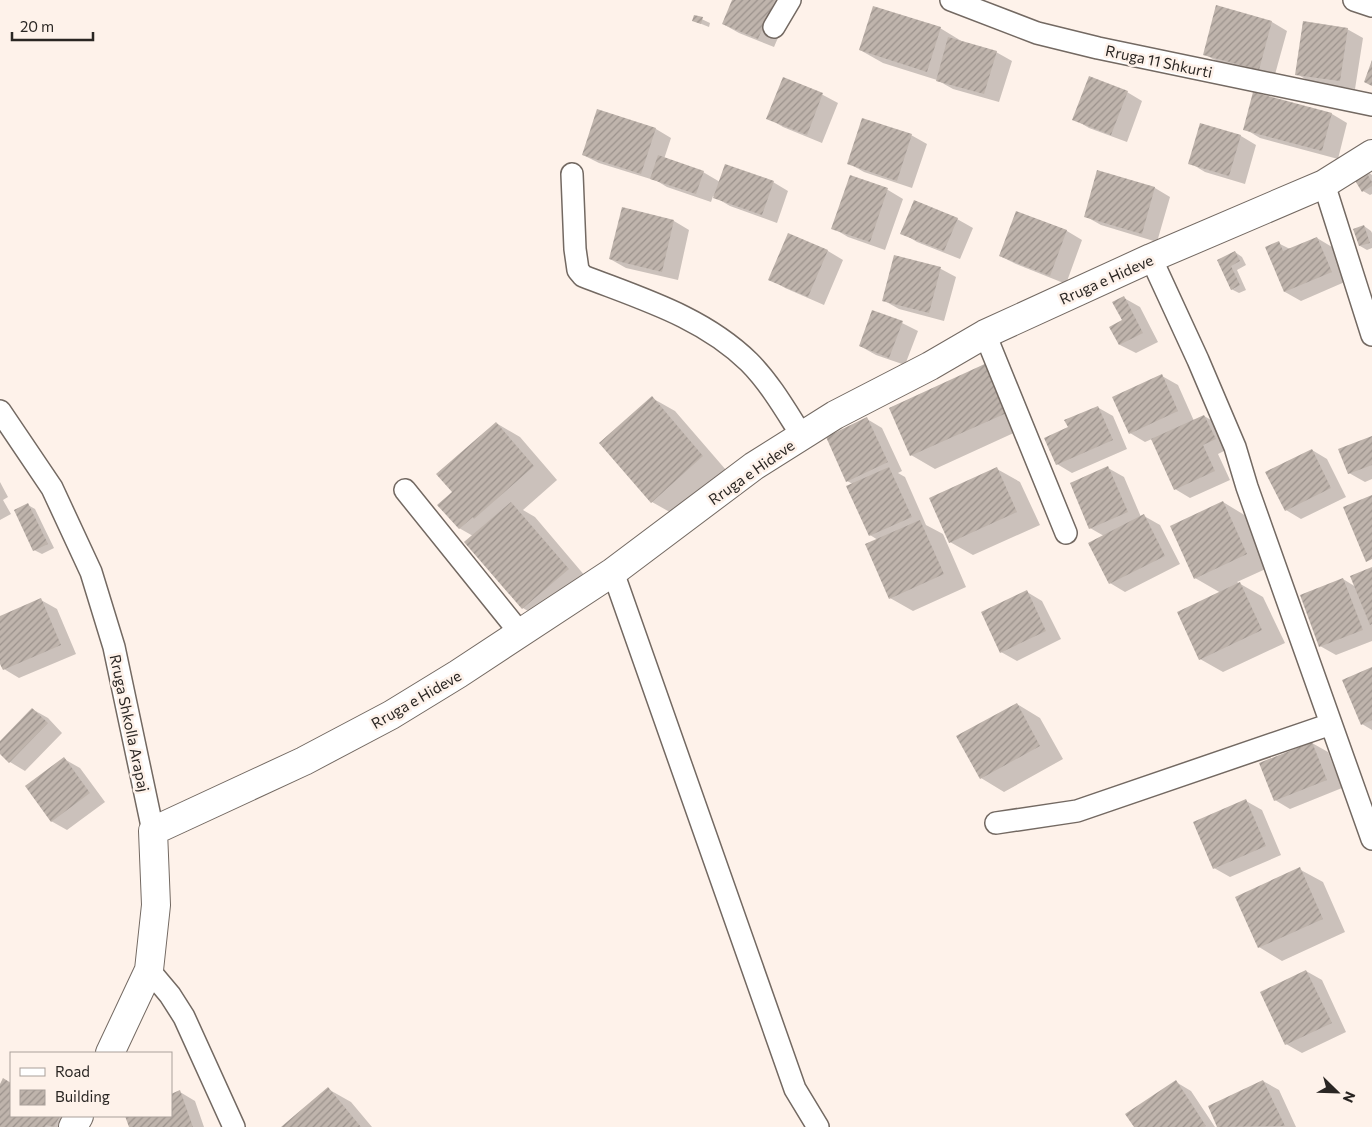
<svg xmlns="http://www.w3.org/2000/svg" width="1372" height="1127" viewBox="0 0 1372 1127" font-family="Commissioner,sans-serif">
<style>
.shadow{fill:#0003}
.building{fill:url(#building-hatch)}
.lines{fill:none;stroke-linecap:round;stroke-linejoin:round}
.street-casing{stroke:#736962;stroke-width:24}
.secondary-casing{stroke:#736962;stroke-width:30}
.street{stroke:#fff;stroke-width:21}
.secondary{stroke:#fff;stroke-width:28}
.labels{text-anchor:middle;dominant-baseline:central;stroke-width:5;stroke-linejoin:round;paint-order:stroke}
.street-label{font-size:15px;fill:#2a2623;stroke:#fef2ea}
</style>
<defs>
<pattern id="building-hatch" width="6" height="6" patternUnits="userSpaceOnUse" patternTransform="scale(1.25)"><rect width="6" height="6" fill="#bfb4ac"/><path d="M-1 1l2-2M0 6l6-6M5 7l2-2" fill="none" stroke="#9b928c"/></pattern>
</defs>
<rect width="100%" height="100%" fill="#fef2ea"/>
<path class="shadow" d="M733,0H788L793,3L774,47L739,33L723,24Z
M1217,7L1272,22L1287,31L1274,78L1220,63L1204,54Z
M695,16L710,23L709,27L694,21Z
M940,28L963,42L996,52L1012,61L999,102L953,89L937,80L883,63L860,50Z
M1347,29L1363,38L1355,89L1312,83L1297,74Z
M784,79L823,95L838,103L822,143L783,127L768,118Z
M1127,92L1142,101L1127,142L1089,128L1074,119Z
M1254,94L1332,114L1347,123L1338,159L1260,138L1245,129Z
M598,111L656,129L671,138L664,159L703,172L720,182H773L788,191L777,223L730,206L713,196L711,202L667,187L657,181L599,163L583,155Z
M1201,125L1241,136L1256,145L1245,184L1205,172L1190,163Z
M911,135L927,144L912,188L864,172L848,163Z
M1363,168L1372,175V194L1370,195L1363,191Z
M851,177L888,190L903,199L885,250L848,237L833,228Z
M1155,188L1170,197L1157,242L1101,225L1085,216Z
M623,209L674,221L689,230L678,280L626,268L610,259Z
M1017,212L1067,231L1082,240L1066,284L1016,264L1000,256Z
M957,219L973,228L960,259L917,242L902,233Z
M1364,226L1371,231L1372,233V248L1367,250L1360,246Z
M789,235L828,251L843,260L824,305L785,288L770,279Z
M1317,238L1332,247L1347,281L1301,301L1285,292L1267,248L1278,243L1290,249Z
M1235,252L1242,257L1246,265L1237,270L1246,290L1239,293L1231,289L1218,261Z
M895,256L941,269L956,277L944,321L899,309L883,300Z
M1124,298L1140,307L1158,342L1136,353L1120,345L1111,327L1123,321Z
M902,323L918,331L905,365L876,355L860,346Z
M989,364L1033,424L935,469L911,455L890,408Z
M1162,376L1178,385L1194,421L1204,416L1220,425L1230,448L1218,454L1230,480L1190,498L1175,489L1152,439L1145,442L1130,433Z
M652,398L675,411L726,470L675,515L652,502Z
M1097,407L1113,416L1127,449L1072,473L1057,464L1069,428Z
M867,419L882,428L902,471L898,473L905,477L926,525L943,534L966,587L913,611L890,598L878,540L870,535L853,484L847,481Z
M496,423L520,437L557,480L523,510L535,517L591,583L546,622L523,608L466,542L473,536L459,528L453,493Z
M1372,437V479L1365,482L1349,473Z
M1312,450L1327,459L1346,497L1301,519L1286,510Z
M1108,468L1124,477L1141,517L1144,516L1160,525L1180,564L1125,592L1110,583L1104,536L1090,528L1071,484Z
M997,469L1020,482L1040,525L973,555L950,542Z
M0,482L8,497L3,500L11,514L0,520Z
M1223,502L1246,516L1270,567L1237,582L1263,597L1285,643L1223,672L1200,659L1221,593L1195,578Z
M28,505L35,509L54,548L42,554L34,550Z
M1372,568V641L1336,655L1320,646L1343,579L1356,587Z
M1027,592L1042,601L1061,639L1017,661L1001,652Z
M41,600L57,609L76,654L19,678L4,669L0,660V617Z
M1372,668V730L1362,724Z
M1017,704L1040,718L1063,759L1004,792L981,778Z
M32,709L48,718L62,733L25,771L10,762L0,752V743Z
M1312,743L1328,752L1342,788L1290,809L1275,800Z
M64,759L80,768L105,802L67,830L51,821Z
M1246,801L1262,810L1281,855L1230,877L1214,868Z
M1299,869L1323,882L1345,932L1282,961L1259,947Z
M1306,971L1322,980L1346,1032L1302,1053L1286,1044Z
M4,1080L11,1084V1116H69L74,1127H0V1087Z
M1263,1081L1279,1090L1296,1127H1219L1209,1107Z
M1176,1082L1191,1091L1215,1127H1135Z
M328,1089L351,1102L372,1127H283Z
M180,1092L195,1101L204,1127H131L127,1116H171Z"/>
<path class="building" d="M732,0H775L758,39L722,24Z
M1216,5L1272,21L1259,70L1203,55Z
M873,6L941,27L927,72L859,50Z
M694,15L703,17L701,24L692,21Z
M1303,21L1348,28L1340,81L1295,75Z
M948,37L997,51L984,94L936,81Z
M1372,60V86L1364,82Z
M1089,76L1128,91L1111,135L1072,120Z
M783,77L823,93L807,135L766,119Z
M1253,92L1332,113L1322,151L1243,130Z
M597,109L656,128L641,174L582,155Z
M862,118L912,134L897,181L847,164Z
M1200,123L1241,135L1229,176L1188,164Z
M658,155L704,171L696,194L650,179Z
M725,164L774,181L762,215L713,198Z
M1363,167L1372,182V186L1362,192L1351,174Z
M1097,170L1155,187L1142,234L1084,217Z
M850,175L888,188L870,242L831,229Z
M914,200L958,218L944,251L900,234Z
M622,207L674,220L662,272L609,259Z
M1016,211L1067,230L1050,276L999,256Z
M1364,225L1370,243L1359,246L1353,229Z
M788,233L828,250L808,297L768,280Z
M1317,237L1332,272L1284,292L1265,247L1279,241L1283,251Z
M1235,251L1240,261L1231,266L1240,285L1231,290L1217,260Z
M894,255L941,267L929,313L882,301Z
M1124,296L1143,333L1119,345L1109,327L1122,320L1112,302Z
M872,310L903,321L889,358L859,346Z
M989,362L1011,411L910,456L889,408Z
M1162,374L1178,411L1129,434L1112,397Z
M652,396L703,456L651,503L599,443Z
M1098,406L1113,440L1056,465L1044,438L1068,427L1064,420Z
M1204,415L1216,439L1203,445L1215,471L1174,490L1151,439Z
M867,417L888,462L846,482L826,437Z
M496,422L534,466L474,519L473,517L459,529L437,505L452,492L436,474Z
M1372,436V465L1348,474L1338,449Z
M1312,449L1331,488L1285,511L1265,472Z
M1108,466L1128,512L1089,529L1070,483Z
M889,467L912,517L869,536L846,486Z
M997,467L1017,512L949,543L929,498Z
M1372,495V559L1366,562L1343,507Z
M1223,501L1247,554L1194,579L1170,526Z
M511,502L569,569L522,609L464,542Z
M28,503L48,544L33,551L14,510Z
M1144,514L1165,556L1109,584L1088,543Z
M920,520L944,574L889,599L865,544Z
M1372,567V624L1370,625L1350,576Z
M1343,578L1363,630L1319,647L1300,595Z
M1240,582L1262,630L1199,660L1177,612Z
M1027,590L1046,631L1000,653L981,612Z
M41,598L61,645L3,670L0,664V616Z
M1372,667V720L1361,725L1342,680Z
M1017,703L1040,746L980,779L956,736Z
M32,708L48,723L9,763L0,754V741Z
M1312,742L1327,780L1274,801L1259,763Z
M64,757L90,793L51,822L25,786Z
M1246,799L1266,846L1213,869L1193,822Z
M1300,867L1323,919L1258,948L1235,897Z
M1306,970L1332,1023L1285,1045L1260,992Z
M3,1078L11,1083V1116H60L54,1127L46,1125L45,1127H0V1084Z
M1176,1080L1206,1126L1203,1127H1134L1125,1114Z
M1263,1080L1285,1126L1217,1127L1208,1106Z
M328,1087L361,1127H281Z
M180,1090L193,1127H129L125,1116H171V1094Z"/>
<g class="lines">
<defs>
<path id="street" d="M951,0L1037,33L1098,48L1372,105
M1354,0L1372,6
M774,27L790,0
M572,174L575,249L578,270L583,276C642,299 703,317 749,362C770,383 786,411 802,436
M1324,184L1372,335
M1151,258L1198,360L1235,447L1247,487L1372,839
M985,334L1066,533
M0,411L52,488L91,572L114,647L153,831
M405,490L521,634
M613,572L795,1089L818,1127
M996,823L1077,811L1331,724
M149,970L170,995L184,1017L234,1127"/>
<path id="secondary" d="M110,1053L149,970L156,905L153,831L304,761L391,715L458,674L613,572L754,466L835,415L930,366L985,334L1151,258L1324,184L1372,154
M73,1127L79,1116"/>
</defs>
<use href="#street" class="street-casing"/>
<use href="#secondary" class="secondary-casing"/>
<use href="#street" class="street"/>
<use href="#secondary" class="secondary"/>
</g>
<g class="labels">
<g class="street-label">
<text transform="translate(1159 61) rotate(12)">Rruga 11 Shkurti</text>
<text transform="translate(1106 279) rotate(-24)">Rruga e Hideve</text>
<text transform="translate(751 472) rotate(-35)">Rruga e Hideve</text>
<text transform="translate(416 699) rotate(-30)">Rruga e Hideve</text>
<text transform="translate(130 723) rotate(78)">Rruga Shkolla Arapaj</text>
</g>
</g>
<rect x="10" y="1052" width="162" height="65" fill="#fef2ea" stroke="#a9a09a"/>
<rect x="20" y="1068" width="25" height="8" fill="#ffffff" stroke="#a9a09a"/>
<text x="55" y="1077" font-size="15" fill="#2a2623">Road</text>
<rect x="20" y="1090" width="25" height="15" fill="url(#building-hatch)" stroke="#a9a09a"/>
<text x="55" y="1102" font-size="15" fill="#2a2623">Building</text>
<g transform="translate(1337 1092) rotate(113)" stroke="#fef2ea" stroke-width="4" paint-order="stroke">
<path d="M0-4L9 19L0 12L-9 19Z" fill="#2a2623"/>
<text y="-8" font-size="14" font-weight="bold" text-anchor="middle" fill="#2a2623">N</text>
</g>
<path d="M12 32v8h81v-8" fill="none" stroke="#2a2623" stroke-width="2.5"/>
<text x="20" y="32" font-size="15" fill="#2a2623" stroke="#fef2ea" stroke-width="4" paint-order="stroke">20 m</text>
</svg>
